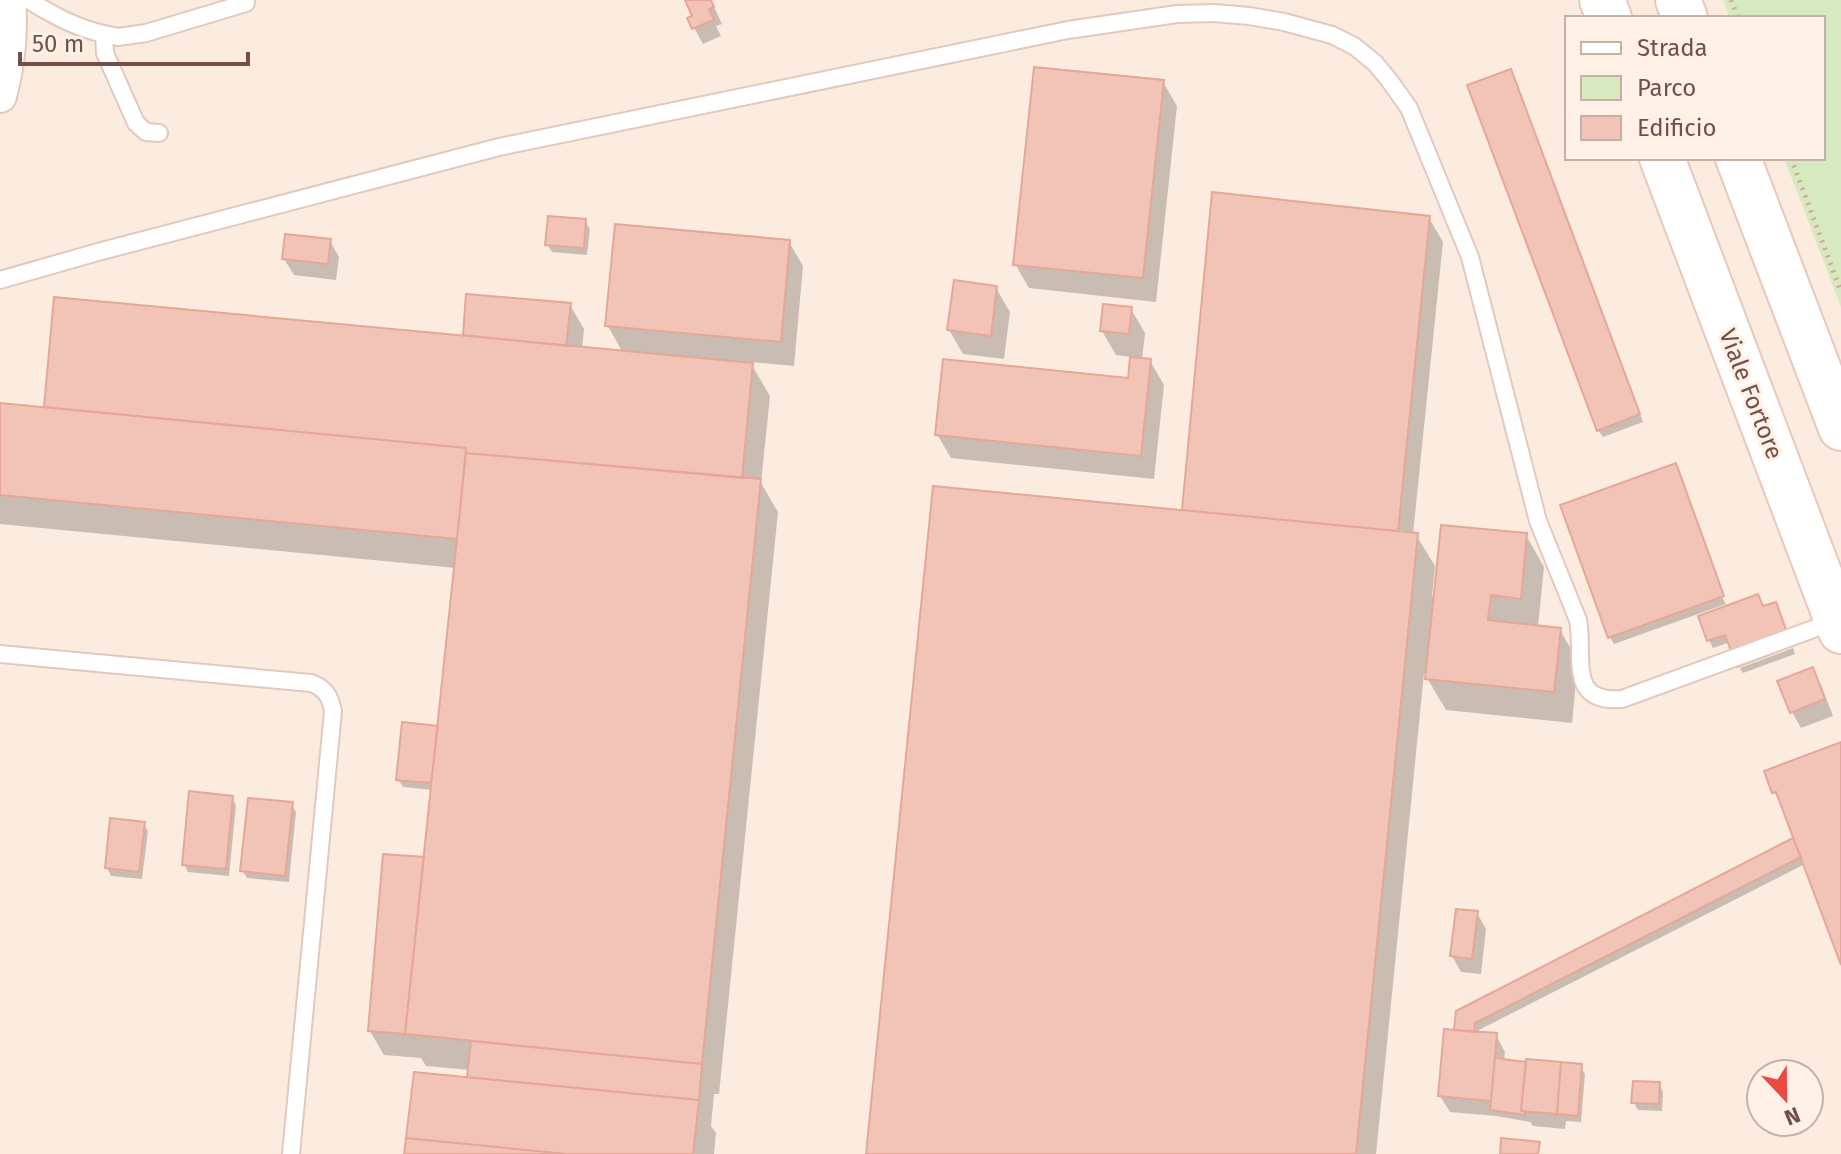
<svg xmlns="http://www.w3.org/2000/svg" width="1841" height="1154" viewBox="0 0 1841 1154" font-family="'Fira Sans',sans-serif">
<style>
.green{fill:#d7e9be}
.shadow{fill:#0003;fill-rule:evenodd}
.building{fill:#f2c4b7;stroke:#e5a797;stroke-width:2}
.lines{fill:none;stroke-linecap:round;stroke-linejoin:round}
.lane-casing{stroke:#e2c9bf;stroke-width:20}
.street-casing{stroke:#e2c9bf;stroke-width:36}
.secondary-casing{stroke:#e7c8bb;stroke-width:48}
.path{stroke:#d6a79a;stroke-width:5;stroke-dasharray:2 6;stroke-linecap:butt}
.lane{stroke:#fff;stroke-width:16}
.street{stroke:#fff;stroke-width:32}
.secondary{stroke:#fff;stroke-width:44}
.labels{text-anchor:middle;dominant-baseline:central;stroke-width:6;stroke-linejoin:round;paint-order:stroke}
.street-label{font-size:24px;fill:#734f47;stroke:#fff1e6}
</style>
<rect width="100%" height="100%" fill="#fcecdf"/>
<path class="green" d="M1723,0H1841V307L1784,158H1823V18H1730Z"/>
<path class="shadow" d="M687,0H711L722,24L716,26L721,36L703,44L694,28L695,17Z
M1514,79L1643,422L1603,437L1598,430Z
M1163,82L1177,106L1156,302L1029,288L1015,264Z
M1214,195L1429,218L1443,242L1413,534L1416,535L1435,566L1432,596H1436L1526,535L1544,567L1538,627L1560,630L1578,661L1572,723L1446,710L1424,673L1376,1154H868L1184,512Z
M585,221L590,229L587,255L552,252L547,244Z
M330,241L339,257L336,280L294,275L284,259Z
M789,242L803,266L794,366L750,362L770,396L761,483L778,512L719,1094H714L711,1126L716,1133L714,1154H407L471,1080L470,1070L426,1066L421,1058L384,1055L370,1031L426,859L433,790L403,787L398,779L439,732L456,568L0,524V405L46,409L56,300L467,338L465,335L570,305L584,329L582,349L623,353L608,326ZM492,336L515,338V342L492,340Z
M996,288L1010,312L1004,359L963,354L949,330Z
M1131,309L1145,333L1142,360L1150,361L1164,385L1154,479L951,458L937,434L1130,380L1132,357L1116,355L1102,331Z
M1679,473L1721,586L1717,588L1726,604L1614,644L1610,637Z
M1762,604L1730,642L1713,648L1709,640Z
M1793,648L1795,654L1743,673L1740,668Z
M1812,669L1821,685L1833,716L1801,728L1792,712Z
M1841,744V959L1805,864L1473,1033L1496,1035L1505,1052L1504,1061L1580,1066L1585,1074L1581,1122L1566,1121L1565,1129L1533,1126L1530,1122L1496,1116L1450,1112L1440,1096L1456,1032L1458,1012L1796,838L1787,814L1774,792Z
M231,797L236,805L229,876L188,872L184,864Z
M291,804L296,812L289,882L247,878L242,870Z
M143,824L148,831L142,879L111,876L107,868Z
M1477,913L1486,929L1481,974L1461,972L1452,956Z
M1659,1084L1663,1092L1662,1111L1638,1110L1633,1102Z"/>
<path class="building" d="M685,0H711L714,7L709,9L714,20L692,29L687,18L692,16Z
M1034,67L1164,80L1143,278L1013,265Z
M1511,69L1640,414L1597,431L1467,85Z
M1212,192L1430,216L1398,531L1182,510Z
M548,216L586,219L584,248L545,245Z
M615,224L790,240L781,342L605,326Z
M285,234L331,239L328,264L282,259Z
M954,280L997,286L991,336L947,330Z
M466,294L571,303L566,346L463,335Z
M54,297L753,363L742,478L466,453V448L44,407Z
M1103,304L1132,307L1129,334L1100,331Z
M1130,357L1151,359L1141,456L935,435L943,359L1128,378Z
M0,403L466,448L457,539L0,495Z
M466,453L761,479L702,1064L405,1034Z
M1676,463L1724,596L1608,638L1560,505Z
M933,486L1418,533L1356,1154H866Z
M1441,525L1527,533L1521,599L1491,595L1488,620L1561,628L1554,692L1425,679Z
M1758,594L1763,606L1776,602L1792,646L1737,667L1725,635L1707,641L1698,616Z
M1813,667L1825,699L1790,713L1777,681Z
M402,722L438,726L431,783L396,780Z
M1841,742V965L1776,792L1772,793L1764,771Z
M189,791L233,796L226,869L182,865Z
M248,798L293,802L285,876L240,871Z
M110,818L145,822L139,872L105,868Z
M1793,838L1801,857L1475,1023L1474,1032L1454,1030L1456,1011Z
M383,854L424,857L405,1034L368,1031Z
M1456,909L1478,911L1472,959L1450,956Z
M1444,1029L1497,1033L1491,1101L1438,1096Z
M471,1041L702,1064L699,1100L467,1077Z
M1495,1058L1526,1062L1521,1111H1525V1115L1490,1110Z
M1526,1059L1561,1062L1557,1114L1521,1111Z
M1561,1062L1582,1064L1578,1116L1557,1114Z
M414,1072L699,1100L693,1154H567L406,1138Z
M1633,1081L1660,1082L1659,1104L1631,1103Z
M406,1138L567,1154H404Z
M1501,1138L1540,1142L1538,1154H1500Z"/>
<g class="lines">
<defs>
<path id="lane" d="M28,0C53,15 76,28 104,34L105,53L136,123L146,132L159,133
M104,34L118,37L146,33L246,3
M0,280L98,252L499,147L1068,30L1177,14L1214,13L1249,16L1284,22L1332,35L1354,46L1375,63L1389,80L1409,108L1470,257L1538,521L1578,620C1585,656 1566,704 1622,699L1835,621
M0,654L311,683C325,688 330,696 333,711L291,1154"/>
<path id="street" d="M0,96C9,63 12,34 9,0"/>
<path id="secondary" d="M1602,0L1609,18
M1678,0L1685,18
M1662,158L1841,631
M1738,158L1841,428"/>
</defs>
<use href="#lane" class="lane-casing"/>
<use href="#street" class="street-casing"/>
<use href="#secondary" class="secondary-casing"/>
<path class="path" d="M1731,0L1738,18
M1791,158L1841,292"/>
<use href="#lane" class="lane"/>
<use href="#street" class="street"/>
<use href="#secondary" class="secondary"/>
</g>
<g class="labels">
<g class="street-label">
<text transform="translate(1751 394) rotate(69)">Viale Fortore</text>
</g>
</g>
<rect x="1565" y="16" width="260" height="144" fill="#fff1e6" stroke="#c7b0a6" stroke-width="2"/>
<rect x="1581" y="42" width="40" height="12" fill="#ffffff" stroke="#c7b0a6" stroke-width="2"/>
<text x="1637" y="56" font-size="24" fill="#734f47">Strada</text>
<rect x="1581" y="76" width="40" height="24" fill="#d7e9be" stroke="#c7b0a6" stroke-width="2"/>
<text x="1637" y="96" font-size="24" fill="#734f47">Parco</text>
<rect x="1581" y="116" width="40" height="24" fill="#f2c4b7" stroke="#c7b0a6" stroke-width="2"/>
<text x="1637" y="136" font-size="24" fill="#734f47">Edificio</text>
<g transform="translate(1785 1098) rotate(158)"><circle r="38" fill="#fff1e6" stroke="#c7b0a6" stroke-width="2"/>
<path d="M0-6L14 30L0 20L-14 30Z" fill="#e94a42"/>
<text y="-12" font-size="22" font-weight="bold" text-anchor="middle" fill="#734f47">N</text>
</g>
<path d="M20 52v12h228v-12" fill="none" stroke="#734f47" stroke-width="4"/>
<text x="32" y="52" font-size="24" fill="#734f47" stroke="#fff1e6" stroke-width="6" paint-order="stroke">50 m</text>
</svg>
